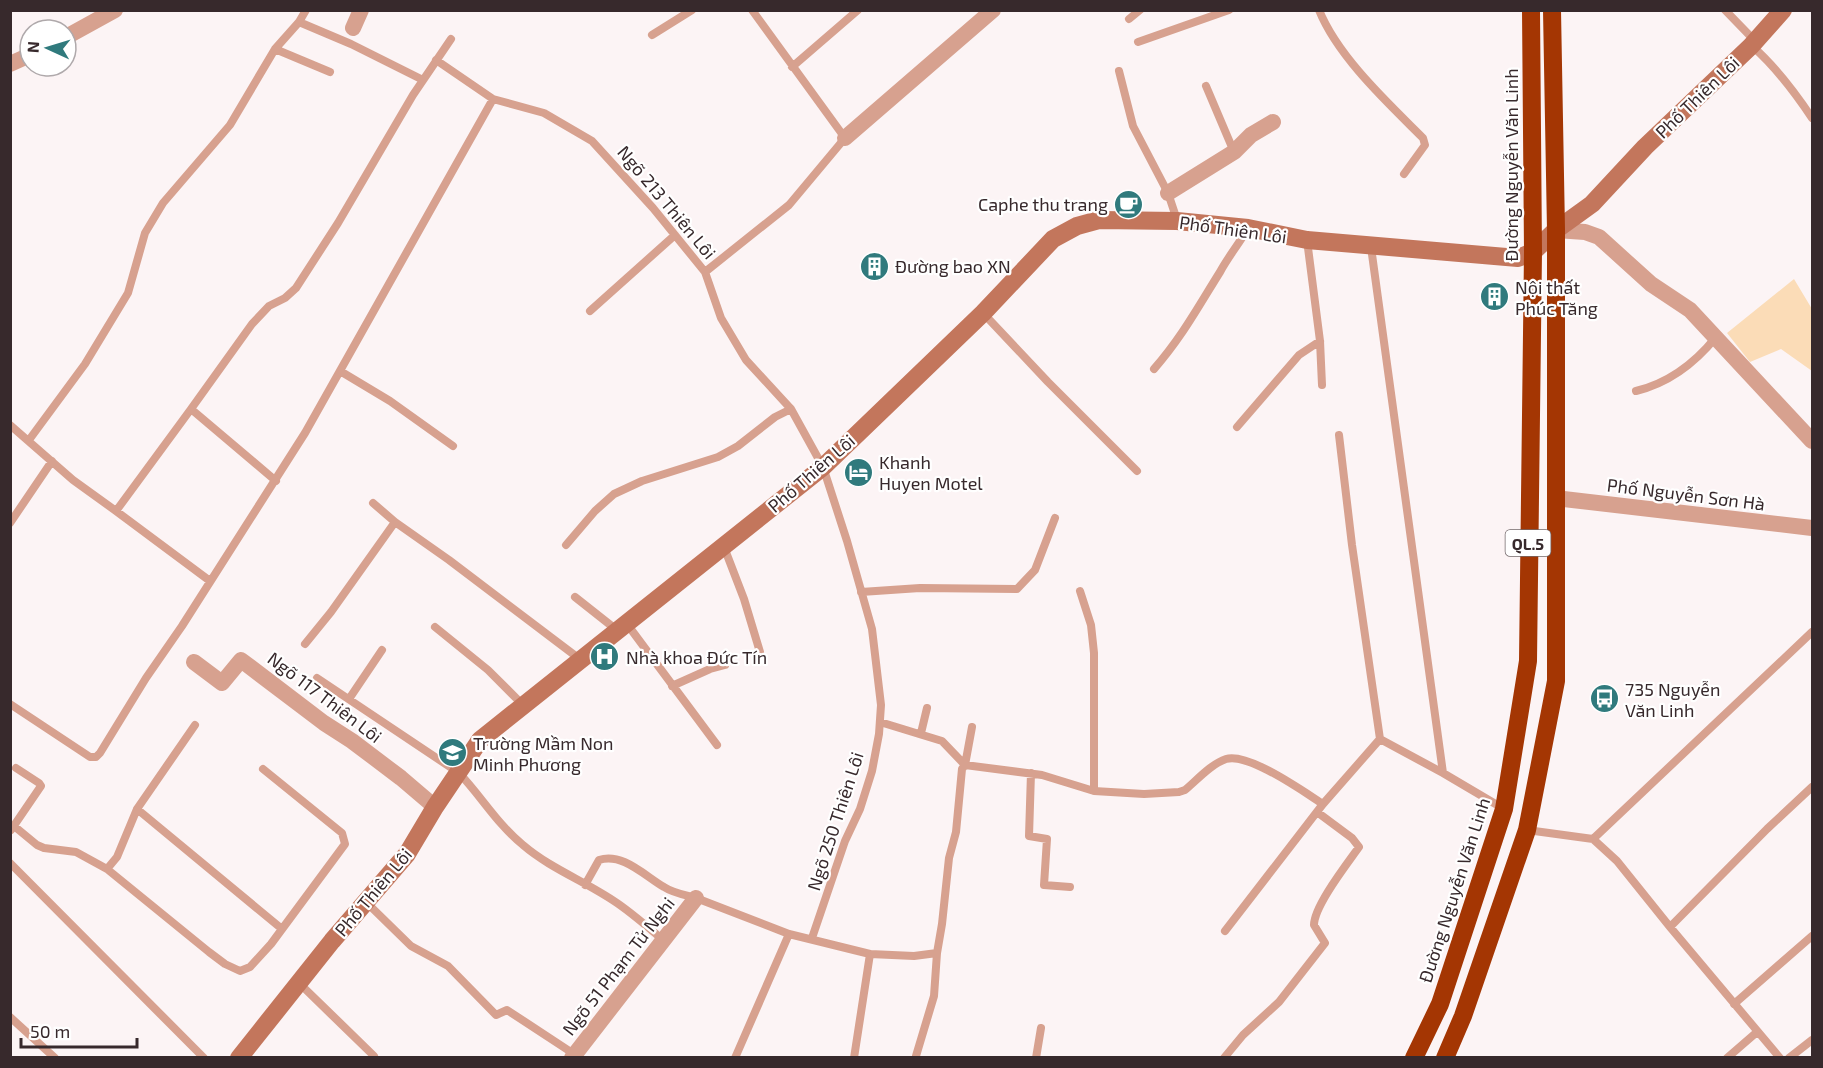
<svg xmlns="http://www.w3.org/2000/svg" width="1823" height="1068" viewBox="0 0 1823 1068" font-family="'Exo 2',sans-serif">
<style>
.green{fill:#fbdcb7}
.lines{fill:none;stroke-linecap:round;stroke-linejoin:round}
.lane{stroke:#d7a18f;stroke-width:8}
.street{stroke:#d7a18f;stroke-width:16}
.secondary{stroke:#c3765c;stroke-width:18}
.highway{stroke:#a43603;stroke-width:18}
.labels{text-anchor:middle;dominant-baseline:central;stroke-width:4.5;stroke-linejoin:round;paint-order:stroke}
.shield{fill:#fff;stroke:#73696b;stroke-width:1.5}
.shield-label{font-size:16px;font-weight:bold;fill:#37292c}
.street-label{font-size:18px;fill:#37292c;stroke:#fff}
.poi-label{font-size:18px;fill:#37292c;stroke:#fff;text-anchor:start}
</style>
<rect width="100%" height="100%" fill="#fcf4f5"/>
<path class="green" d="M1794,279L1812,309V371L1781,349L1750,362L1727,333Z"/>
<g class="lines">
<path class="lane" d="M1319,10C1338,57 1388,103 1423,138L1425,145L1404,174
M1725,10L1755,41
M1129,19L1140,10
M299,22L351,44L423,80
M652,35L692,10
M1138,42L1229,10
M1752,46C1776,67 1794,91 1812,118
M275,49L330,72
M436,60L493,99L544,113L592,141L653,208L705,272L721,318L746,360L791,409L823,467L847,541L872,629L881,705L879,734L872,771L860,809L845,841L812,938
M792,67L858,10
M1119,71L1133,126L1168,193L1177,220
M1206,86L1234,152
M1307,240L1320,341L1322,385
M1371,247L1443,773L1504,809
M705,272L789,205L845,138L752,10
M590,311L675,235
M983,313L1048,382L1137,471
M1154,369C1182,337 1198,307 1220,272C1228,257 1239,244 1248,228
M340,371L390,401L453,446
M1636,391C1669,383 1695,363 1716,337
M10,425L73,480L116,511L191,409
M1237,427L1299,355L1320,341
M1339,435L1352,545L1380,739L1443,773
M29,440L85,364L128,293L145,233L163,203L230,125L275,49L299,22L306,10
M276,481L191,409L252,324L269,306L285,298L296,288L338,223L413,95L451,39
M373,503L395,522L449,560L581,660
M116,511L210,581
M10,523L52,461
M566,545L595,511L614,494L642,481L718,457L738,446L775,417L791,409
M724,547L744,599L760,652
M1080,591L1091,625L1094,653V791
M861,592L920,588L1017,589L1035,570L1055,518
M575,597L618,631
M627,624L717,745
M435,627L488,670L524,706
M305,644L331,612L395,522
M317,678L459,773C481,796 498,825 523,845C551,869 587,882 617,903C633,914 648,927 663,940
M672,686L710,669L725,665
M349,699L382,650
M10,704L90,757H96L100,753L146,678L182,626L305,433L493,99
M880,722L942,741L965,765
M195,725L137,809L117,857L107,869L209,952L225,964L240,971L250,967L271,944L345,844L342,833L263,769
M921,733L927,708
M965,765L972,727
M1031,773L1029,836L1047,839L1044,885L1070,887
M137,809L282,929
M14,826L37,845L44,848L76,852L107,869
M11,830L41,786L39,783L16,768
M1527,830L1593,839L1617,861L1670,927L1780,1058
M1593,839L1812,632
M10,863L204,1058
M585,885L599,860C622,852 645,876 664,887C673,893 685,895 696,898L789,934L870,954L854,1058
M366,902L411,946L448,966L496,1015L507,1010L574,1054
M1670,927L1767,829L1812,787
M1225,931L1323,804L1380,739
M870,954L914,956L937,953L942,924L949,858L956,832L962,769L965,765L1042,775L1094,791L1144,794L1179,792L1185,790C1197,780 1211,764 1226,759C1248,752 1304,792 1323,804
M299,983L374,1056
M1734,1004L1812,936
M10,1017L55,1058
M916,1056L934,996L937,953
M735,1058L789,934
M1036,1058L1041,1028
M1224,1058L1243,1035L1279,1002L1325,943L1314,925C1314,906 1347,864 1359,847L1352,838L1317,812
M1727,1058L1757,1032
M1789,1058L1812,1040"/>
<path class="street" d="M353,28L361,10
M66,37L115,10
M10,64L30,55
M845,138L993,10
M1168,193L1234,152L1251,135L1273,122
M1556,230L1585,232L1599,237L1651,284L1690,310L1812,441
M1555,498L1812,528
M194,662L222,683L241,660L324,723L352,741L401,778L435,807
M572,1058L696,898"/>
<path class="secondary" d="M239,1058L332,941L407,854L435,807L480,740L823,467L983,313L1053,239L1077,226L1099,220L1177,221L1248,228L1307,240L1518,258L1533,252L1556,230L1592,204L1645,147L1751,46L1783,10"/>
<path class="highway" d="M1414,1058L1440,1004L1504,809L1528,661L1533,252L1531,10
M1445,1058L1463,1016L1527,830L1556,681V230L1552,10"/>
</g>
<defs>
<symbol id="cafe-disc" viewBox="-11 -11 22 22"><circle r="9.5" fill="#307a7d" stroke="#fff"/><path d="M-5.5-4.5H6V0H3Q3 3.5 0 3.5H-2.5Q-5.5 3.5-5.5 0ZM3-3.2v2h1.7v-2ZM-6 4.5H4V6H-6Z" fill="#fff"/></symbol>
<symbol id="building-disc" viewBox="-11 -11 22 22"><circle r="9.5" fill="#307a7d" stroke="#fff"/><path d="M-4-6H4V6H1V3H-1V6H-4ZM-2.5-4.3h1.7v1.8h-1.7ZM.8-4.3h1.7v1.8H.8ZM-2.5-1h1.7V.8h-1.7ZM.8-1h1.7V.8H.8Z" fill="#fff"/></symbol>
<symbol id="hotel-disc" viewBox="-11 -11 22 22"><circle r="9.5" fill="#307a7d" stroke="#fff"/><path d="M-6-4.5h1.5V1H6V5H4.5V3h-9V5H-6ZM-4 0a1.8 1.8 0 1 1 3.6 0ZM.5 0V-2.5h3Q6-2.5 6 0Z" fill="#fff"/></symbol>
<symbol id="hospital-disc" viewBox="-11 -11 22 22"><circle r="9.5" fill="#307a7d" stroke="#fff"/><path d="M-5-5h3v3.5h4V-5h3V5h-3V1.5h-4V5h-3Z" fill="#fff"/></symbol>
<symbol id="bus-disc" viewBox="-11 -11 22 22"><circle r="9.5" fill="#307a7d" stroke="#fff"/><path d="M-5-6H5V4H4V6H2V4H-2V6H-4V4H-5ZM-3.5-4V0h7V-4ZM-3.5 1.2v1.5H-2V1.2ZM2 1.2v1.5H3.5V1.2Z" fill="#fff"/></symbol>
<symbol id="school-disc" viewBox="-11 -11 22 22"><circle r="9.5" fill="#307a7d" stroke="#fff"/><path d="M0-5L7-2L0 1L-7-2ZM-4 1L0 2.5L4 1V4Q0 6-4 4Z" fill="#fff"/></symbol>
</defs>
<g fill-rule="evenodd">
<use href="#cafe-disc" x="1112" y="188" width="33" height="33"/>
<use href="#building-disc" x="858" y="250" width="33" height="33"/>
<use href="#building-disc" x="1478" y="280" width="33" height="33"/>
<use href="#hotel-disc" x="842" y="456" width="33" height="33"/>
<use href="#hospital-disc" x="588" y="640" width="33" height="33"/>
<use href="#bus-disc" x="1588" y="682" width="33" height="33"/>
<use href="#school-disc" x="436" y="736" width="33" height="33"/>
</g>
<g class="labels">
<rect class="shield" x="1505.5" y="530" width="45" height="26" rx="4.5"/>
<g class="shield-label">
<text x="1528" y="543">QL.5</text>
</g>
<g class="street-label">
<text transform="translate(1697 97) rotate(-44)">Phố Thiên Lôi</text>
<text transform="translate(1511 165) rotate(-90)">Đường Nguyễn Văn Linh</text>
<text transform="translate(667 202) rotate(50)">Ngõ 213 Thiên Lôi</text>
<text transform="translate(1233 229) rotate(8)">Phố Thiên Lôi</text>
<text transform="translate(811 473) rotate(-41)">Phố Thiên Lôi</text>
<text transform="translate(1686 494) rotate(7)">Phố Nguyễn Sơn Hà</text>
<text transform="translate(325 697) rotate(37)">Ngõ 117 Thiên Lôi</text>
<text transform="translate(835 821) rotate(-72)">Ngõ 250 Thiên Lôi</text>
<text transform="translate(1454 890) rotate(-72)">Đường Nguyễn Văn Linh</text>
<text transform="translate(373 892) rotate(-50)">Phố Thiên Lôi</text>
<text transform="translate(618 966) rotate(-52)">Ngõ 51 Phạm Tử Nghi</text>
</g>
<g class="poi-label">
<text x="1108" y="204" text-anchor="end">Caphe thu trang</text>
<text x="895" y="266">Đường bao XN</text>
<text x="1515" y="287">Nội thất<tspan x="1515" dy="21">Phúc Tăng</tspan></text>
<text x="879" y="462">Khanh<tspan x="879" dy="21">Huyen Motel</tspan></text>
<text x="626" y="657">Nhà khoa Đức Tín</text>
<text x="1625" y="689">735 Nguyễn<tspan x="1625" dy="21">Văn Linh</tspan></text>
<text x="473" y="743">Trường Mầm Non<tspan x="473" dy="21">Minh Phương</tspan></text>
</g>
</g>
<rect width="1823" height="1068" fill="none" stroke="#37292c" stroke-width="24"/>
<g transform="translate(48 48) rotate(274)"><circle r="28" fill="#ffffff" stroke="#afa9ab" stroke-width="1.5"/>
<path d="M0-4.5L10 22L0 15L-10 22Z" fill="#307a7d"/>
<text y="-9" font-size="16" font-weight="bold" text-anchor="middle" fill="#37292c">N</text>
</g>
<path d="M21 1038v9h116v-9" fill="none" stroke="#37292c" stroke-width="3"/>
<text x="30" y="1038" font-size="18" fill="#37292c" stroke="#ffffff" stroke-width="4.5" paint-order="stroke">50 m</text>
</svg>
